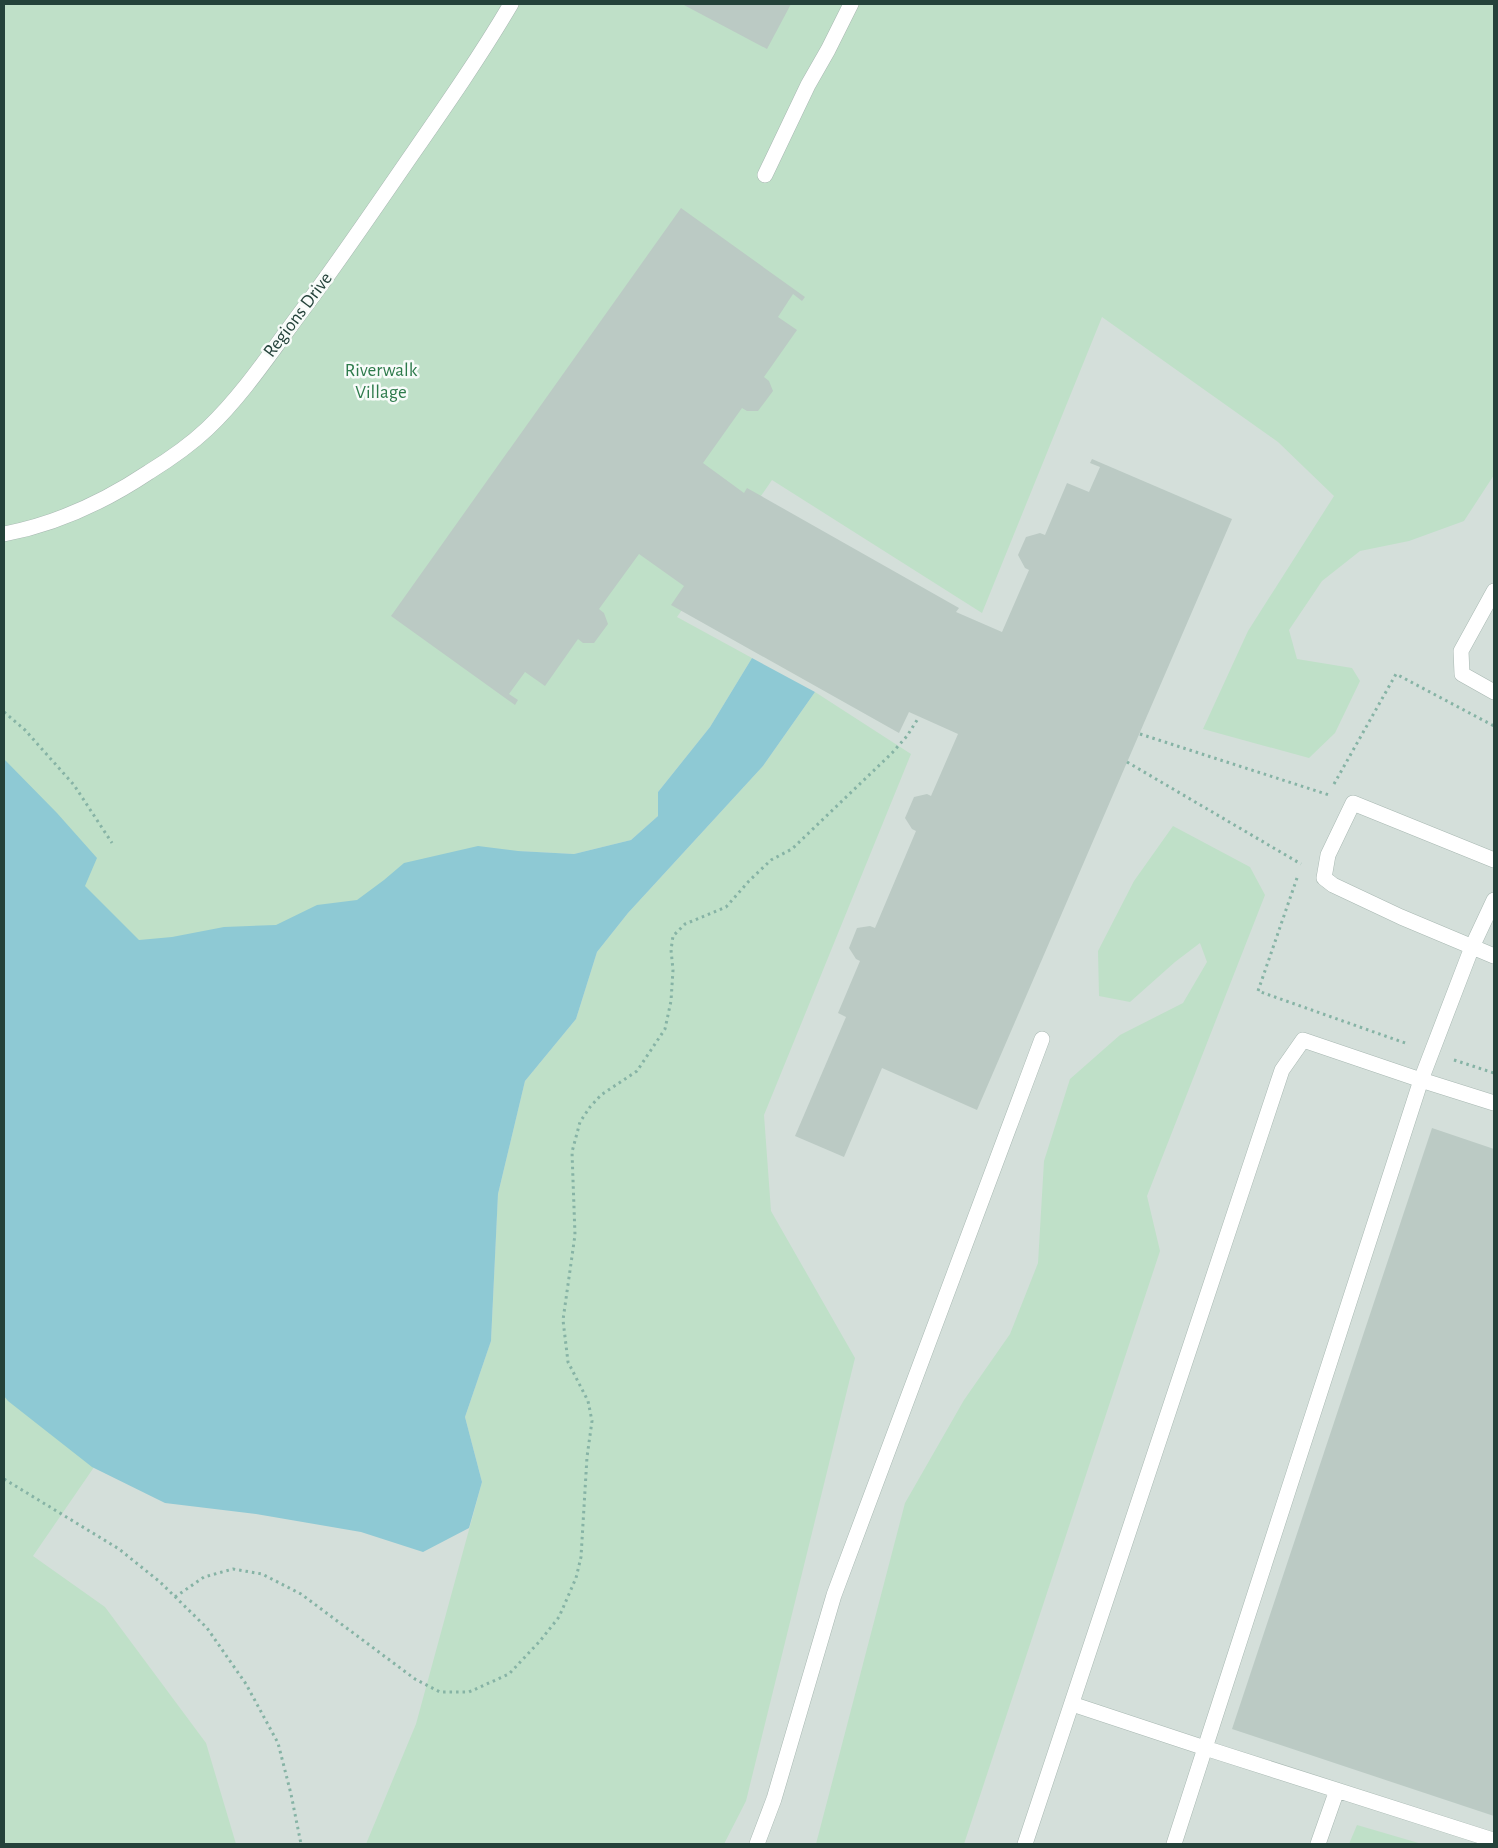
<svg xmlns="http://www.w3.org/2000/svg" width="1498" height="1848" viewBox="0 0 1498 1848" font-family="'Alegreya Sans',sans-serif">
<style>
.built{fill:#d4dfda}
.green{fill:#bfe0c8}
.water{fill:#8ec9d4}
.building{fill:#bbcac4}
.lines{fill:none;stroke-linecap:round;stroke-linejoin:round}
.service-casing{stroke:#a8b8b2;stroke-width:16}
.path{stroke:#86b3a5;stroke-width:3;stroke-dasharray:2.5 4;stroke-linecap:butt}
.service{stroke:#fff;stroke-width:15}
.labels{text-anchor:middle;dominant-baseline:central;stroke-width:5;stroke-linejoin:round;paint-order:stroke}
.street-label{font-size:19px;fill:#24423a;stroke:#f7fbf9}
.park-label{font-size:19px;fill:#2d7a4b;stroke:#f7fbf9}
</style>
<rect width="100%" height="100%" fill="#e6efeb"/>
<path class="built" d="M4,4H1494V1844H4Z"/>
<path class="green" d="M4,4H1494V475L1464,521L1409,541L1360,551L1322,581L1289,630L1297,659L1352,668L1360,681L1335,733L1309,758L1203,729L1248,631L1334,496L1278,442L1102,317L982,613L772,480L677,617L752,658L710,727L658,792V816L631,840L574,854L517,851L33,1556L105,1607L206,1743L236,1844H4Z
M815,692L911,754L764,1115L771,1211L855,1358L746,1801L724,1844H366L416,1724L482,1482L465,1417L491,1341L498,1194L525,1081L576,1019L597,952L628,913L763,766Z
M1173,826L1250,867L1265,895L1147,1196L1160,1251L964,1844H816L905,1503L964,1400L1010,1334L1038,1263L1044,1161L1070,1079L1120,1035L1183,1003L1207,962L1200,943L1175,962L1130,1002L1099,996L1098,951L1134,881Z
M1357,1825L1422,1844H1349Z"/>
<path class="water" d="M752,658L815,692L763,766L628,913L597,952L576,1019L525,1081L498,1194L491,1341L465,1417L482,1482L469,1528L423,1552L361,1532L256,1514L165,1503L92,1467L8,1401L4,1396V759L57,813L97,858L85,886L139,940L172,937L224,927L276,925L317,905L357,900L384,880L404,863L478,846L518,851L574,854L631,840L658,816V792L710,727Z"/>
<path class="building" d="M682,4H791L767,49Z
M681,208L805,297L802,301L793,294L778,317L797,330L764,377L769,381L773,391L758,411H747L742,408L703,463L744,493L747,488L959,608L956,612L1002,632L1029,570L1025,568L1018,555L1026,537L1040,533L1045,535L1067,483L1089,492L1100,467L1090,463L1092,459L1232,519L977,1110L882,1068L844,1157L795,1136L846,1017L838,1013L860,961L856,959L849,948L857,928L870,926L875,928L916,831L912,829L905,818L914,797L927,794L931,796L958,734L909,712L899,733L671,605L684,586L639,554L599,609L604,613L608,624L594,643H583L578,639L545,686L525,672L509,694L518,700L515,705L391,616Z
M1432,1128L1494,1149V1816L1232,1729Z"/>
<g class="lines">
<defs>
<path id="service" d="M765,175L808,85L828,50L851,4
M4,534C57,524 104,502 149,472C170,459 189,446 207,429C244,394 273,349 304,308C342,257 377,205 413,153C447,104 481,55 511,4
M1494,591L1461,651L1462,674L1494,692
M1494,860L1353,803L1328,855L1324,878L1333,885L1401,917L1494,956
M1072,1704L1205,1748L1174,1844
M1493,1840L1205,1748L1421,1080L1494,1103
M757,1844L774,1799L834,1595L1042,1039
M1025,1844L1282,1070L1303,1040L1421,1080L1472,947L1494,900
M1318,1844L1337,1790"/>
</defs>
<use href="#service" class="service-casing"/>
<path class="path" d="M4,712L25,730L74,785L112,843
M1140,734L1329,795
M1127,762L1301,864
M1334,784L1396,674L1494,726
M1297,878L1258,991L1408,1044
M1454,1060L1494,1073
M4,1479L119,1549L160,1582L207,1628L246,1684L278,1743L291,1794L301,1844
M175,1597L204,1577L233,1569L262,1574L301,1594L415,1679L440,1692H469L509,1674L540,1641L559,1617L576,1578L581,1557L587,1457L592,1421L588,1401L568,1362L563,1320L575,1235L572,1152L580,1122L590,1107L601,1095L637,1071L665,1029L671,1001L673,970L671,950L673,936L685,924L726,907L749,881L771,860L792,849L892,753L907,736L919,717"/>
<use href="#service" class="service"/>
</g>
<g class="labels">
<g class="street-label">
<text transform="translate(298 315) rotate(-53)">Regions Drive</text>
</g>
<g class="park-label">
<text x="381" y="370">Riverwalk<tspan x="381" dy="22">Village</tspan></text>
</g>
</g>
<rect width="1498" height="1848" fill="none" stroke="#24423a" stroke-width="10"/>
</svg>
